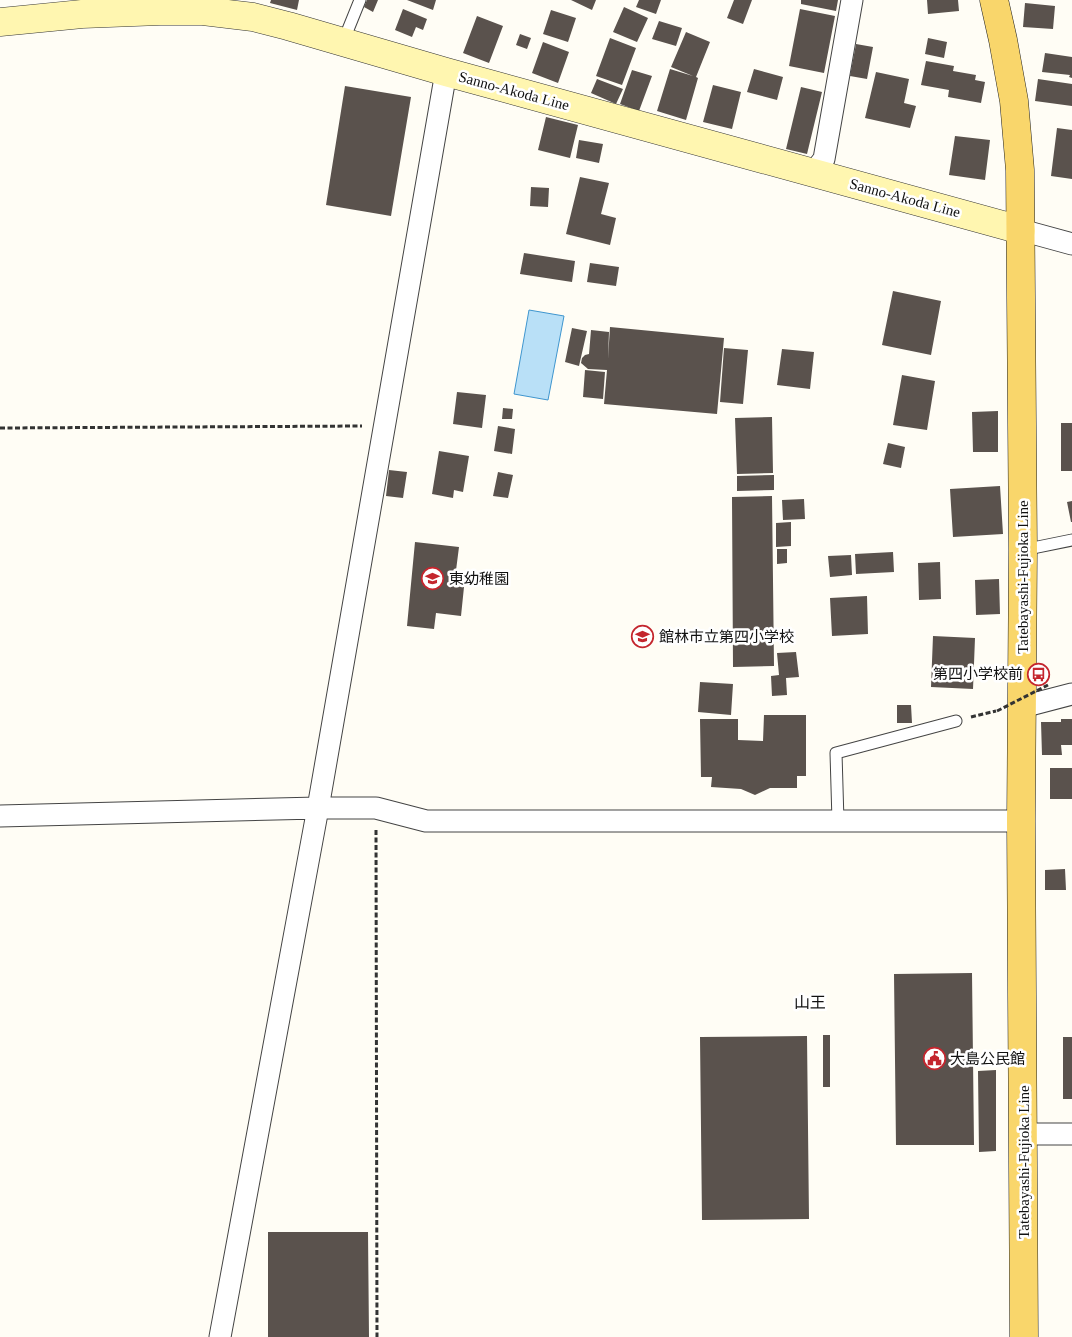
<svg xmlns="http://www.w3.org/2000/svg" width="1072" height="1337" viewBox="0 0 1072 1337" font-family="'Times New Roman','Noto Sans JP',serif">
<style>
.water{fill:#b9e0f7;stroke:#3f96cf}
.building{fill:#5a524d}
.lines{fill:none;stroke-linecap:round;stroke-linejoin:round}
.service-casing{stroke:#444;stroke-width:13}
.minor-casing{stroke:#444;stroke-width:23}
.secondary-casing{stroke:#333;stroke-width:29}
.primary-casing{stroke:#222;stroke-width:29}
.path{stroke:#333;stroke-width:3;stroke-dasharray:5 2.5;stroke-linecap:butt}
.service{stroke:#fff;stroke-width:11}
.minor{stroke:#fff;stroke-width:21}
.secondary{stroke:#fff6b0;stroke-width:28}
.primary{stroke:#f9d66b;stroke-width:28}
.path-bridge{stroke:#333;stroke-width:3;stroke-dasharray:5 2.5;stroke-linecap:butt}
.labels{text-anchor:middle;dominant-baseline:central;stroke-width:5;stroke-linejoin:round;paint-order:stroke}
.street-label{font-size:15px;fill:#111;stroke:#fff}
.poi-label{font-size:15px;fill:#111;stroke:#fff;text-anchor:start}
.neighbourhood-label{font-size:16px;fill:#111;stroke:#fff}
</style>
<rect width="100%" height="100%" fill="#fffdf5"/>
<path class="water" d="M529,310L564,316L548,400L514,394Z"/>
<path class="building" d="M271,0H299L297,10L270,3Z
M367,0H378L373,12L364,7Z
M407,0H436L433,10Z
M571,0H596L592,10Z
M639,0H661L656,14L636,7Z
M734,0H752L743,24L727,18Z
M801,0H838L836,11L801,4Z
M927,0H958L959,11L928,14Z
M1025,3L1055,6L1053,29L1023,27Z
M624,7L648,18L637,42L613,32Z
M403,9L427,19L423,30L416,27L412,37L395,30Z
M800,9L835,16L824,73L789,66Z
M551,10L576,18L568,42L543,34Z
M477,16L503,26L489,63L463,53Z
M659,21L682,28L676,46L652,39Z
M686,32L710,42L696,77L698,78L686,120L657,111L670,69L693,76L671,67Z
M520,34L531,38L527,49L516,45Z
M610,38L636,48L622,85L596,76Z
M928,38L947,42L944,58L925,54Z
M543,42L569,52L558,83L532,73Z
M856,44L873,47L867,79L850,76Z
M1045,53L1072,57V78L1069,77L1070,75L1042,72Z
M926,61L954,66L953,71L976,75L975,80L985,82L981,103L948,97L949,90L921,85Z
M754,69L783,77L777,100L747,92Z
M632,70L652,76L639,111L620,104Z
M876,72L909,79L904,103L916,106L910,128L865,118Z
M597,79L623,89L616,104L591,93Z
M1038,79L1072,84V106L1035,101Z
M713,85L741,92L732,129L703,122Z
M345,86L411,97L391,216L326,205Z
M801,87L822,92L807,154L786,149Z
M546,117L578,125L570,158L538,150Z
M1057,128L1072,130V179L1051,176Z
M955,136L990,140L985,180L949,175Z
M579,140L603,144L599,163L576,158Z
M580,177L609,183L601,214L616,218L610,245L566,234Z
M531,187L549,188L548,207L530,206Z
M524,253L575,261L572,282L520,274Z
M590,263L619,267L616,286L587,282Z
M893,291L941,301L931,355L882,345Z
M610,327L724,338L717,414L604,404L607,370L588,369L581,363L582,358L585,355L589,354L591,330L609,332L608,359Z
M572,328L587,331L579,366L565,362Z
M724,348L748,350L743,404L720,402Z
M782,349L814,352L810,389L777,385Z
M585,370L605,372L603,399L583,397Z
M902,375L935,381L927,430L893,425Z
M457,392L486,395L482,428L453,424Z
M503,408L513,409L512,419H502Z
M998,411V452H973L972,412Z
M772,417L773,473L737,474L735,418Z
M1061,423H1072V471H1061Z
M498,426L515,429L512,454L494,451Z
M888,443L905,447L901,468L883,464Z
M439,451L469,456L463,492L454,490L453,498L432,494Z
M389,470L407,472L403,498L386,496Z
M498,472L513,475L508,498L493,496Z
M774,475V490L737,491V476Z
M1000,486L1003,534L953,537L950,489Z
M772,496L774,666L733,667L732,497Z
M804,499L805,519L783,520L782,500Z
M1072,501V522H1071L1067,502Z
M791,522V546L776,547V523Z
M415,542L459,547L454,586L464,587L461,616L436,613L434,629L407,626Z
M777,549H787V563L777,564Z
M893,552L894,572L856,574L855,554Z
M851,555L852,575L830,577L828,556Z
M940,562L941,599L919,600L918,563Z
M999,579L1000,614L976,615L975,580Z
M867,596L868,634L832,636L830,598Z
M933,636L975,638L973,689L931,687Z
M796,652L799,677L786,678L787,695L772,696L771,676L779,675L777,653Z
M700,682L733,684L731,715L698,712Z
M897,705H911L912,723H897Z
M764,715H806V776H797V788H770L755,795L741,789L711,787L712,777H701L700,719H738V740L763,741Z
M1061,719H1072V745H1061L1062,755H1042L1041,722H1061Z
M1050,768H1072V799H1050Z
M1065,869L1066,890H1045V870Z
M972,973L974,1145H896L894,974Z
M823,1035H830V1087H823Z
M807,1036L809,1219L702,1220L700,1037Z
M1063,1037H1072V1099H1063Z
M996,1070V1151L979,1152L978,1071Z
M268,1232H368L369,1337H268Z"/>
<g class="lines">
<defs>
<path id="service" d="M343,42L360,0
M1023,550L1072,540
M838,821L836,753L956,721"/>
<path id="minor" d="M813,173L824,159L852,0
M1021,230L1072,244
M1022,707L1072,694
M0,816L318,808H376L426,821H1021
M1024,1134H1072
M220,1337L318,808L446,72"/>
<path id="secondary" d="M0,22L82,14L160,11H203L253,17L288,26L446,72L1021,230"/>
<path id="primary" d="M994,0L1003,40L1014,101L1020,170L1023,550L1021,821L1024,1337"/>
</defs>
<use href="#service" class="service-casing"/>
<use href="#minor" class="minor-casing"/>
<use href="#secondary" class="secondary-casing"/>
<use href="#primary" class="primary-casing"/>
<path class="path" d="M0,428L362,426
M971,717L996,711
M376,830L377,1337"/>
<use href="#service" class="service"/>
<use href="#minor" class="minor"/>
<use href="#secondary" class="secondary"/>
<use href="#primary" class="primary"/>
<path class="path-bridge" d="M997,711L1048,685"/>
</g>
<defs>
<symbol id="school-ring" viewBox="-11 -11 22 22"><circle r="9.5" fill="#fff" stroke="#c4262e" stroke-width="1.5"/><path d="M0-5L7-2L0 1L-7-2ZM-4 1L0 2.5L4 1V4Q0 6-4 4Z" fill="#c4262e"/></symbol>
<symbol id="bus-ring" viewBox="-11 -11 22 22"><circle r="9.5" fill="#fff" stroke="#c4262e" stroke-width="1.5"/><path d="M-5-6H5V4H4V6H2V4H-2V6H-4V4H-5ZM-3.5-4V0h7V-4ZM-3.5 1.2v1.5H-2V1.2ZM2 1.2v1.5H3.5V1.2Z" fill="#c4262e"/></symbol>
<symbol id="civic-ring" viewBox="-11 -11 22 22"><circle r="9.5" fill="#fff" stroke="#c4262e" stroke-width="1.5"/><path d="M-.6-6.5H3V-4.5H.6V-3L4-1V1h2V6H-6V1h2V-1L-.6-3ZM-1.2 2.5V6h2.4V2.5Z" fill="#c4262e"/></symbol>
</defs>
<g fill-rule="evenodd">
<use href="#school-ring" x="420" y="566" width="25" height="25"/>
<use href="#school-ring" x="630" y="624" width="25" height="25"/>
<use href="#bus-ring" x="1026" y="662" width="25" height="25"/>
<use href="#civic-ring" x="922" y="1046" width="25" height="25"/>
</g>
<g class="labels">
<g class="street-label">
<text transform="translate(514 91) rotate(15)">Sanno-Akoda Line</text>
<text transform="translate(905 198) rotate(15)">Sanno-Akoda Line</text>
<text transform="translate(1023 577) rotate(-90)">Tatebayashi-Fujioka Line</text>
<text transform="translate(1024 1162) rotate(-90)">Tatebayashi-Fujioka Line</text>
</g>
<g class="poi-label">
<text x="449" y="579">東幼稚園</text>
<text x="659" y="637">館林市立第四小学校</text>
<text x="1023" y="674" text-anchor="end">第四小学校前</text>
<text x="950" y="1059">大島公民館</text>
</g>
<g class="neighbourhood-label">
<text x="810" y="1002">山王</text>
</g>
</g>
</svg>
